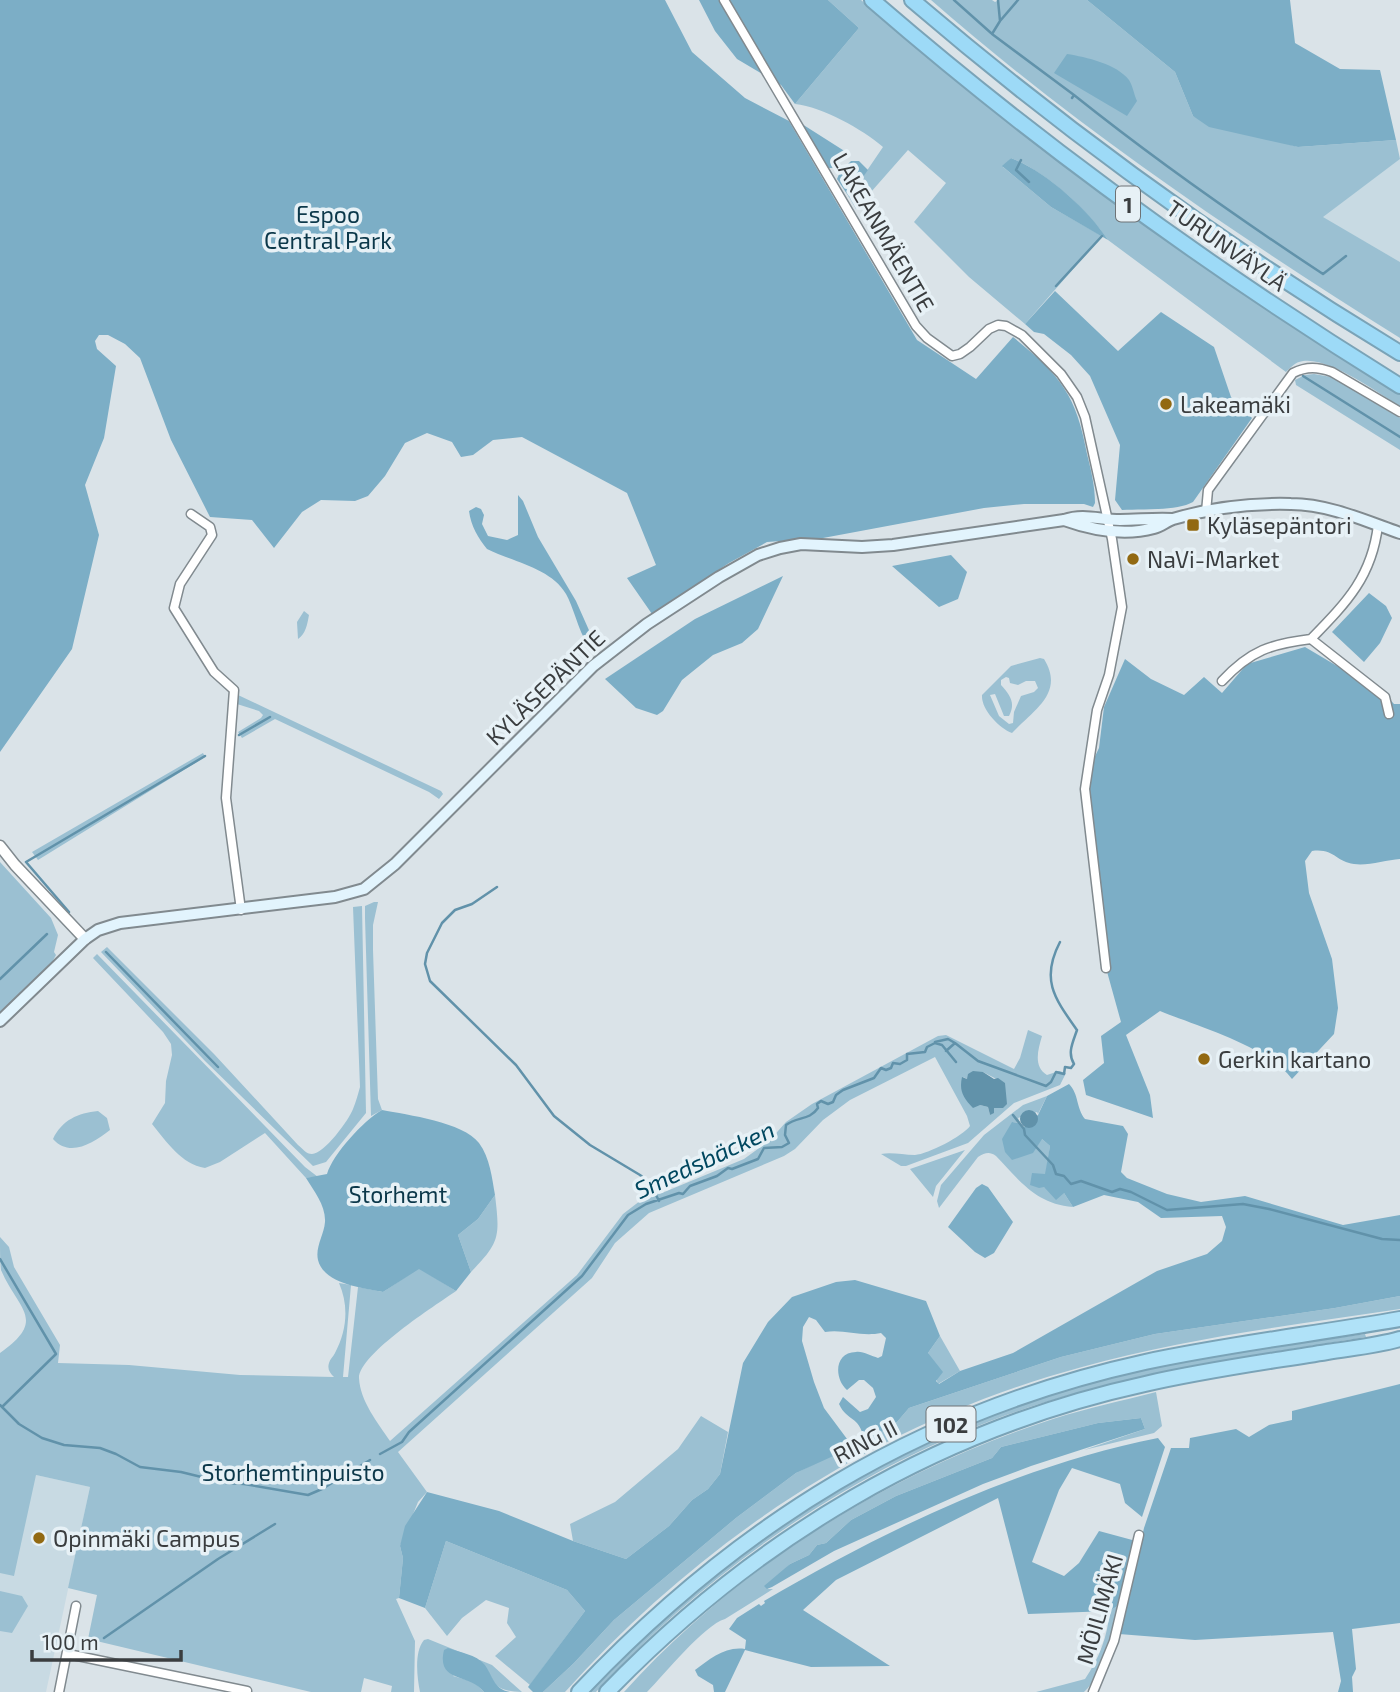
<svg xmlns="http://www.w3.org/2000/svg" width="1400" height="1692" viewBox="0 0 1400 1692" font-family="'Exo 2',sans-serif">
<style>
.built{fill:#c8dae3}
.green{fill:#9bc0d2;fill-rule:evenodd}
.forest{fill:#7caec6}
.water{fill:#6192aa}
.lines{fill:none;stroke-linecap:round;stroke-linejoin:round}
.stream{stroke:#6192aa;stroke-width:2.5}
.minor-casing{stroke:#818a8f;stroke-width:11}
.tertiary-casing{stroke:#818a8f;stroke-width:13}
.secondary-casing{stroke:#818a8f;stroke-width:14}
.trunk-casing{stroke:#7aa3b7;stroke-width:18}
.motorway-casing{stroke:#7aa3b7;stroke-width:18}
.minor{stroke:#fff;stroke-width:8}
.tertiary{stroke:#fff;stroke-width:10}
.secondary{stroke:#e2f4fd;stroke-width:10}
.trunk{stroke:#b0e2f8;stroke-width:14}
.motorway{stroke:#9ddaf7;stroke-width:14}
.poi-dot{fill:#926912;stroke:#e7f1f6;stroke-width:2.5}
.labels{text-anchor:middle;dominant-baseline:central;stroke-width:7;stroke-linejoin:round;paint-order:stroke}
.shield{fill:#e7f1f6;stroke:#6e7376;stroke-width:2}
.shield-label{font-size:21px;font-weight:bold;fill:#3a3d3f}
.park-label{font-size:23px;fill:#0c384a;stroke:#e7f1f6}
.street-label{font-size:23px;fill:#3a3d3f;stroke:#e7f1f6}
.poi-label{font-size:23px;fill:#3a3d3f;stroke:#e7f1f6;text-anchor:start}
.water-label{font-size:24px;font-style:italic;fill:#00475f;stroke:#e7f1f6}
</style>
<rect width="100%" height="100%" fill="#dae3e8"/>
<path class="built" d="M1400,159V262L1322,217Z
M0,1467L90,1487L46,1692H0Z"/>
<path class="green" d="M828,0H861C1029,147 1211,275 1400,393V406C1377,393 1325,353 1299,362C1295,363 1289,369 1286,372L1108,240C1088,210 1045,171 1011,158L1003,167L1051,207L1102,236L1025,324L969,277L914,222L946,183L908,150L856,209L849,197L883,147C862,129 823,107 795,104L859,28Z
M931,0H992L995,2L999,0H1087L1175,72L1193,116L1298,147L1396,140L1400,159L1323,217L1400,262V338C1237,236 1076,127 931,0Z
M1314,374L1331,377L1400,418V450L1296,385L1295,380L1305,375Z
M304,611L309,615C307,625 306,633 298,639L297,622Z
M1040,658L1044,659C1065,693 1034,710 1012,733C999,728 981,709 982,695L1011,666ZM1006,677L1009,678L1010,683L1018,685L1026,681H1035L1038,688L1034,692L1021,696L1014,712L1013,723L1009,724L999,716L990,695L995,694L1004,716H1009C1016,703 1010,695 1001,685V680Z
M238,695L441,791L443,794L439,799L429,792L275,719L242,738L238,732L261,718L263,715L259,711L237,704Z
M203,753L205,757L38,860L32,852Z
M0,862L51,918L58,935L54,952L56,955L50,966L0,1012Z
M374,902H378L373,925V950L378,1099L382,1110L371,1116L365,918V906Z
M362,906L366,1113L326,1162L313,1166L205,1061L101,952L107,947L214,1054L298,1145C303,1149 306,1154 312,1154C324,1154 349,1120 353,1109C356,1102 358,1094 360,1087L353,907Z
M97,954L305,1167L318,1177L306,1178L265,1133L220,1162L205,1168C181,1164 167,1142 152,1124L165,1103L166,1081L172,1055L171,1044L163,1032L93,958Z
M1028,1030L1042,1036C1038,1050 1033,1066 1047,1075L1059,1071L1066,1073L1060,1085L1014,1103L968,1143L906,1166H901L881,1154C892,1152 903,1155 915,1155C928,1154 963,1136 970,1126L967,1116L935,1057L850,1100L823,1120L795,1149L784,1156L649,1213L615,1243L592,1278L398,1452L427,1492L418,1502L400,1546L403,1558L399,1598L396,1599L415,1641L414,1692H391L392,1686L364,1678L361,1692H311L88,1639L97,1595L68,1588L90,1487L36,1475L14,1576L0,1573V1353C48,1319 18,1310 1,1270C0,1261 0,1247 0,1237L9,1247L14,1267L60,1345L58,1363L129,1365L240,1375L334,1377C330,1373 327,1369 329,1363C330,1359 333,1357 335,1353C347,1330 349,1306 339,1283L351,1285L343,1377H348L358,1287L383,1292L419,1268L456,1291C436,1305 359,1354 359,1378C360,1401 378,1423 390,1441L577,1275L623,1214L649,1194L662,1193L744,1159L770,1140L786,1122L812,1104L938,1036L946,1035L1014,1069L1020,1058ZM983,1072L1004,1083V1090L990,1115L988,1107L980,1105L963,1077L967,1079Z
M1047,1096L1038,1114L1037,1112L1018,1118L1020,1123L1012,1122L1042,1139L1050,1146L1044,1187L1064,1193L1073,1207C1036,1204 1020,1181 996,1156C989,1151 985,1153 978,1157L939,1208L937,1201L941,1185L984,1135L1023,1105Z
M98,1111L107,1118L110,1130C93,1143 70,1158 53,1139C62,1120 78,1113 98,1111Z
M965,1150L936,1186L933,1197L910,1169Z
M495,1195C500,1237 500,1242 471,1272L458,1235L478,1219Z
M1400,1296V1309C1294,1325 1186,1338 1082,1367C881,1421 704,1537 565,1692H543L574,1663L614,1620L736,1518L796,1473L897,1422L909,1408L1061,1357L1155,1334L1335,1308Z
M1365,1334L1366,1337C1256,1355 1145,1370 1039,1404C870,1458 716,1561 596,1692H590C729,1542 905,1432 1104,1380C1189,1357 1278,1347 1365,1334Z
M940,1336L960,1371L938,1384L928,1353Z
M1156,1392L1162,1426L1154,1433L1084,1450L1145,1429L1141,1418L1098,1423L1001,1447L992,1458L896,1496L851,1520L826,1543L817,1545L809,1555L790,1564L767,1589H773L725,1619C704,1625 665,1674 647,1692H624C739,1565 891,1471 1053,1419C1087,1408 1122,1401 1156,1392Z
M701,1416L728,1432L720,1474L708,1489L692,1500L669,1526L626,1559L573,1541L570,1524L615,1502L678,1449Z
M446,1541L567,1590L585,1611L530,1685L495,1656L516,1637L507,1623L509,1608L486,1600L462,1618L447,1636L425,1608Z
M0,1591L22,1596L28,1606L12,1633L0,1631Z
M1120,1604C1113,1631 1105,1673 1084,1692H1036L1085,1679C1100,1657 1107,1637 1110,1611Z
M428,1639L492,1665L522,1692C484,1691 499,1675 476,1658L453,1676L474,1682L484,1692H420C417,1677 414,1652 424,1640Z"/>
<path class="forest" d="M0,0H665L692,52L745,98L789,121L917,340L976,379L1013,337C1060,375 1076,394 1087,454C1091,470 1095,486 1095,503L1093,507L1084,504H1024L984,508L823,538L767,542L729,563L652,614L627,578L656,565L627,493L522,437L493,440L473,455L461,457L452,442L427,433L405,443L385,476L368,496L355,501L321,500L302,512L274,548L252,520L210,517L171,440L140,358L125,344L108,335H99L95,341L97,349L116,366L104,438L85,485L99,535L72,649L0,752Z
M699,0H828L859,28L795,104L781,85L737,59L715,31Z
M1087,0H1290L1295,43L1340,69L1380,70L1396,140L1298,147L1209,127L1193,116L1175,72Z
M1067,54C1086,57 1117,64 1129,80C1133,86 1134,95 1137,101L1127,116L1054,73Z
M802,124L846,152L845,158L833,168H828L802,128Z
M1011,158C1045,171 1088,209 1108,240L1051,207L1002,166Z
M851,161H859L868,170L849,197L837,179L840,172Z
M1055,291L1118,351L1161,312L1214,347L1231,397L1252,418L1193,502C1177,511 1140,509 1122,510L1115,500L1120,445L1090,376L1071,355L1044,334L1034,332L1025,324Z
M518,495L523,501L538,537L576,601L592,637L585,639C579,631 573,606 566,594C551,568 513,562 487,549C478,538 471,526 469,511L476,507L481,509L484,515L482,524L488,536L507,540L518,535Z
M951,555L967,572L958,599L939,607L892,566Z
M783,576L758,629L742,643L713,655L682,680L663,711L657,715L636,708L605,679L695,619Z
M1369,593L1386,606L1392,618L1380,643L1364,662L1332,632Z
M1305,647L1386,695L1394,704H1400V859C1386,860 1368,866 1354,864C1336,862 1334,848 1312,851L1305,861L1309,893L1332,959L1338,1008L1334,1034L1292,1079C1269,1047 1197,1026 1160,1011L1126,1035L1150,1095L1153,1118L1086,1095L1083,1080L1104,1063L1101,1036L1121,1022L1106,968L1087,773L1099,748L1104,707L1125,659L1151,679L1184,695L1204,677L1222,693L1247,664Z
M1069,1084C1079,1094 1076,1108 1085,1119L1123,1126L1128,1134L1121,1172L1127,1178L1167,1194L1201,1202L1245,1196L1343,1225L1400,1215V1296L1335,1308L1155,1334L1061,1357L909,1408L897,1422L865,1441C858,1413 848,1423 839,1404L843,1397L860,1412L868,1409L876,1397L873,1388L864,1380H859L847,1390C834,1379 834,1352 856,1352C863,1351 871,1356 878,1358L882,1356L886,1338L881,1333C861,1337 844,1329 825,1332L816,1320L809,1317L803,1327L802,1341L814,1382L824,1408L853,1447L796,1473L736,1518L614,1620L574,1663L543,1692H533L528,1687L585,1611L567,1590L446,1541L425,1608L399,1598L403,1558L400,1546L405,1526L427,1492L499,1511L573,1541L626,1559L669,1526L692,1500L708,1489L720,1474L743,1363L768,1322L792,1297L836,1282L855,1280L926,1301L940,1336L928,1353L943,1372L936,1381L939,1384L960,1371L1013,1353L1157,1271L1207,1254L1222,1241L1226,1227L1222,1216L1161,1218L1138,1202L1104,1195L1073,1207L1064,1193L1056,1200L1044,1187L1039,1188L1030,1185L1032,1173L1045,1174L1050,1146L1042,1139L1033,1153L1012,1160L1005,1152L1002,1139L1012,1122L1020,1123L1024,1127L1038,1115L1047,1096Z
M382,1110C408,1115 463,1122 479,1143C490,1158 492,1178 495,1195L478,1219L458,1235L471,1272L456,1291L419,1269L383,1292C363,1288 324,1284 318,1260C315,1247 324,1235 325,1222C326,1206 314,1191 306,1178L327,1174C333,1154 363,1121 382,1110Z
M982,1184L988,1187L1013,1222L994,1253L985,1258L975,1252L948,1227L976,1188Z
M1400,1384V1623L1352,1629L1356,1669L1352,1677L1353,1692H1338L1341,1681L1333,1632L1195,1640L1119,1634L1144,1528L1171,1448H1189L1190,1438L1236,1429L1249,1437L1269,1425L1292,1420V1411Z
M1141,1418L1145,1429L1031,1466L983,1484L834,1551L772,1587L767,1589L764,1586L790,1564L809,1555L817,1545L826,1543L851,1520L896,1496L992,1458L1001,1447L1098,1423Z
M1158,1438L1165,1447L1142,1517L1125,1503L1120,1484L1072,1468L1059,1490L1032,1562L1064,1576L1079,1563L1099,1531L1136,1541L1120,1604L1110,1611L1028,1614L998,1498L836,1580L803,1610L890,1666L811,1667L745,1650L725,1692H714L713,1685L698,1676L695,1670C710,1659 725,1646 745,1649L746,1640L729,1629L737,1618L759,1604L761,1606L765,1603L764,1601C887,1529 1018,1466 1158,1438Z
M448,1648C459,1652 477,1655 484,1664C493,1675 493,1689 510,1692H484C470,1673 436,1683 444,1650Z"/>
<path class="water" d="M973,1071L983,1072L994,1079L998,1078L1005,1083L1007,1104L1003,1108H994V1113L990,1115L988,1107L980,1105L973,1108C963,1097 959,1091 962,1077L967,1079L968,1074Z
M1020 1119a9 9 0 1 1 18 0a9 9 0 1 1-18 0Z"/>
<g class="lines">
<path class="stream" d="M954,0L991,33
M998,0L1000,21
M1018,0L1000,21L992,34L1074,95L1072,98
M1074,95C1154,159 1238,218 1323,274L1346,256
M1021,160L1016,170L1029,182
M1056,286L1102,236
M1303,376L1400,437
M239,735L270,717
M497,887L472,904L455,910L442,923L427,953L425,964L430,981L516,1065L554,1116L590,1145L640,1175L650,1183L659,1201
M69,912L26,862L205,756
M106,952L218,1067
M0,979L47,934
M935,1042L948,1039L955,1043
M946,1051L955,1043L978,1061L1046,1086L1051,1082L1056,1072L1064,1074L1065,1067L1071,1068L1074,1064C1067,1053 1073,1042 1077,1030C1055,999 1040,980 1060,942
M1013,1115L1024,1129L1025,1135L1053,1165L1056,1174L1064,1176L1071,1184L1081,1181L1112,1192L1120,1189L1131,1192L1167,1210L1243,1204L1269,1209L1382,1239L1400,1240
M0,1259L56,1354L2,1407
M0,1405L19,1424L42,1438L64,1445L100,1448L116,1454L140,1467L181,1472L226,1483L244,1484L308,1495L322,1489L370,1460
M380,1454L402,1442L409,1432L582,1276L628,1215L646,1204L679,1193L683,1194L690,1186L717,1176L728,1168L732,1169L758,1159L764,1148L782,1147L789,1143L785,1135L786,1125C798,1116 809,1121 818,1108L817,1104L821,1101L828,1104L833,1102L836,1095L843,1090L874,1078L881,1068L886,1070L891,1068L893,1063L900,1064L907,1060V1054L925,1052L927,1047L935,1043L942,1045L956,1062
M104,1638L218,1559L275,1524"/>
<defs>
<path id="minor" d="M724,0L916,326L927,338L952,356L960,354L970,347L989,329L998,325L1006,326L1022,335L1061,374L1077,397L1085,417L1112,539L1122,607L1109,675L1097,710L1085,789L1106,968
M1206,512L1208,490L1293,373C1307,366 1318,367 1332,372L1400,412
M191,514L210,527L212,535L180,584L174,608L214,672L234,690L226,798L241,910
M1311,639C1346,603 1372,577 1378,525
M1311,639L1385,697L1389,714
M1222,681C1251,650 1271,644 1311,639
M68,1654L247,1691
M59,1692L76,1606
M1093,1692L1114,1641L1139,1535"/>
<path id="tertiary" d="M0,846L15,865L85,939"/>
<path id="secondary" d="M1064,520C1092,530 1125,536 1154,528C1161,526 1167,521 1173,519C1210,508 1253,503 1291,504C1328,504 1366,521 1400,533
M0,1021L85,939L98,930L120,923L335,897L364,889L395,864L593,666L647,624L719,577L758,555L780,548L801,544L862,547L893,545L1064,520C1084,513 1100,520 1120,520C1138,520 1154,518 1172,519"/>
<path id="trunk" d="M579,1692C738,1524 917,1412 1145,1362C1229,1344 1315,1334 1400,1319
M607,1692C755,1539 935,1430 1145,1384C1205,1370 1266,1362 1327,1352C1351,1348 1376,1346 1400,1339"/>
<path id="motorway" d="M872,0C1037,143 1214,271 1400,386
M912,0C1065,131 1228,249 1400,353"/>
</defs>
<use href="#minor" class="minor-casing"/>
<use href="#tertiary" class="tertiary-casing"/>
<use href="#secondary" class="secondary-casing"/>
<use href="#trunk" class="trunk-casing"/>
<use href="#motorway" class="motorway-casing"/>
<use href="#minor" class="minor"/>
<use href="#tertiary" class="tertiary"/>
<use href="#secondary" class="secondary"/>
<use href="#trunk" class="trunk"/>
<use href="#motorway" class="motorway"/>
</g>
<g class="poi-dot">
<circle cx="1166" cy="404" r="7"/>
<rect x="1186" y="518" width="14" height="14" rx="3.5"/>
<circle cx="1133" cy="559" r="7"/>
<circle cx="1204" cy="1059" r="7"/>
<circle cx="39" cy="1538" r="7"/>
</g>
<g class="labels">
<g class="shield">
<rect x="1116" y="186.5" width="24" height="35" rx="5"/>
<rect x="926.5" y="1406.5" width="49" height="35" rx="5"/>
</g>
<g class="shield-label">
<text x="1128" y="204">1</text>
<text x="951" y="1424">102</text>
</g>
<g class="park-label">
<text x="328" y="214">Espoo<tspan x="328" dy="26">Central Park</tspan></text>
<text x="398" y="1194">Storhemt</text>
<text x="293" y="1472">Storhemtinpuisto</text>
</g>
<g class="street-label">
<text transform="translate(884 232) rotate(60)">LAKEANMÄENTIE</text>
<text transform="translate(1227 245) rotate(35)">TURUNVÄYLÄ</text>
<text transform="translate(545 687) rotate(-44)">KYLÄSEPÄNTIE</text>
<text transform="translate(865 1441) rotate(-27)">RING II</text>
<text transform="translate(1099 1609) rotate(-74)">MÖILIMÄKI</text>
</g>
<g class="poi-label">
<text x="1180" y="404">Lakeamäki</text>
<text x="1207" y="525">Kyläsepäntori</text>
<text x="1147" y="559">NaVi-Market</text>
<text x="1218" y="1059">Gerkin kartano</text>
<text x="53" y="1538">Opinmäki Campus</text>
</g>
<g class="water-label">
<text transform="translate(704 1159) rotate(-25)">Smedsbäcken</text>
</g>
</g>
<path d="M32 1650v10h149v-10" fill="none" stroke="#3a3d3f" stroke-width="3.5"/>
<text x="42" y="1650" font-size="21" fill="#3a3d3f" stroke="#e7f1f6" stroke-width="5" paint-order="stroke">100 m</text>
</svg>
